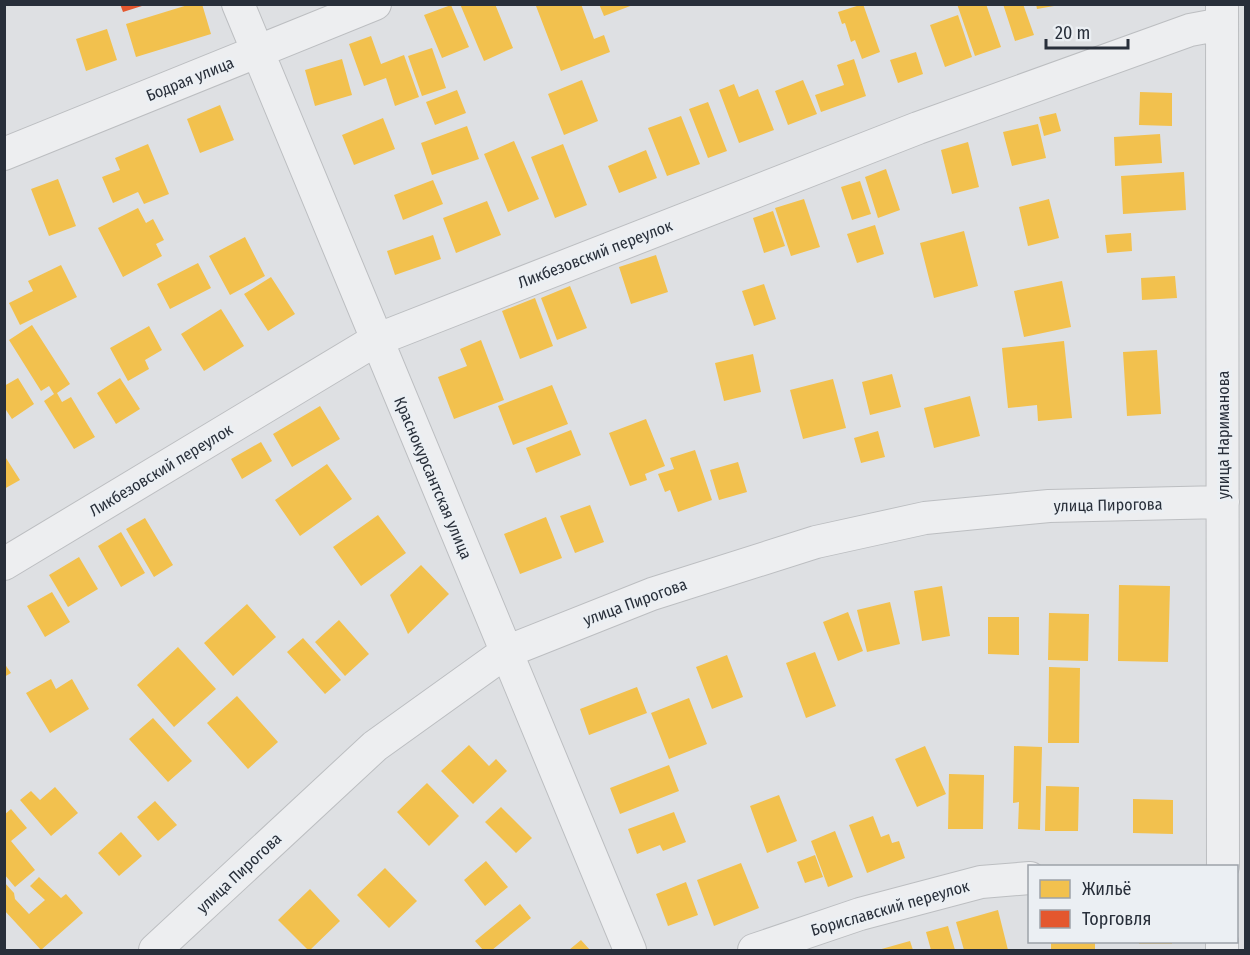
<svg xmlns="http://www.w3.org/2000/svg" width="1250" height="955" viewBox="0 0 1250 955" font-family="'Fira Sans Condensed',sans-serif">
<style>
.homes{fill:#f2c14e}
.shops{fill:#e4572e}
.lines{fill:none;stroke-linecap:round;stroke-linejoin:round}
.minor-casing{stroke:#bcbec1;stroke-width:34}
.minor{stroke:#edeef0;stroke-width:32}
.labels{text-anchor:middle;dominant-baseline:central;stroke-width:6;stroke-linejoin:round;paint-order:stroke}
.street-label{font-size:16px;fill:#282f3a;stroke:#ebeff3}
</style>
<rect width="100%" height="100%" fill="#dee0e3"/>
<path class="homes" d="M191,4H202L211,34L136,57L126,24Z
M460,4H495L513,48L484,61Z
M541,4H581L594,39L604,35L610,52L561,71L536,6Z
M599,4H633V5L604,16Z
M863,4L880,52L862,59L855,40L851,42L845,23L842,24L838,12Z
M957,4H986L1001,47L975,56Z
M1003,4H1023L1034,35L1015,41Z
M1036,4H1054V6L1037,9Z
M451,5L469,47L442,58L424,15Z
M958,15L972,57L945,67L930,25Z
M107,29L117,60L86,71L76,39Z
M371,36L381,64L404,55L419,97L395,106L386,78L364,86L349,44Z
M432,48L446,88L422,96L408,56Z
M916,52L923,74L898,83L890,60Z
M342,59L352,95L315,106L305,70Z
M854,59L866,96L821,112L815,95L844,85L837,65Z
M582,80L598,121L564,135L548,94Z
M803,80L817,114L788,125L775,91Z
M734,84L739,97L758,89L774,130L739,143L719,90Z
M457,90L466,113L435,125L426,102Z
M1140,92L1172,93V126L1139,125Z
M708,102L727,151L708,158L689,109Z
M220,105L234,140L200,153L187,119Z
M1056,113L1061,131L1044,136L1039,117Z
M681,116L700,164L667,176L648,128Z
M383,118L395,149L354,165L342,135Z
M1038,124L1046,158L1012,166L1003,132Z
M467,126L479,159L432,175L421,143Z
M1160,134L1162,163L1115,166L1114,137Z
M514,141L539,199L508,212L484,154Z
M968,142L979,187L952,194L941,150Z
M148,144L169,194L144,204L138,192L113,203L102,177L120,170L115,158Z
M563,144L587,205L555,218L531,157Z
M646,150L657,178L619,193L608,166Z
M886,169L900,210L878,218L865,177Z
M1184,172L1186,210L1123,214L1121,176Z
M58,179L76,226L49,236L31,189Z
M433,180L443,204L403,220L394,195Z
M860,181L871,214L852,220L841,187Z
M804,199L820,247L791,256L775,208Z
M1049,199L1059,238L1028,246L1019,207Z
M487,201L501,235L456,253L443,218Z
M138,208L146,223L153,219L164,240L156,244L162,256L123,277L98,228Z
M773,211L785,246L764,253L753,218Z
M875,225L884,254L857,263L847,234Z
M964,231L978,286L934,298L920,243Z
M1131,233L1132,251L1107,253L1105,235Z
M433,235L441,259L395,275L387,251Z
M245,237L265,276L230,295L209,256Z
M656,255L668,292L631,304L619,267Z
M198,263L211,288L170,309L157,284Z
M61,265L77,297L20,325L9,303L33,291L28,281Z
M1175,276L1177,298L1142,300L1141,278Z
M271,277L295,314L268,331L244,294Z
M1062,281L1071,327L1024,337L1014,291Z
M764,284L776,319L754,326L742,291Z
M570,286L587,328L557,340L541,298Z
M535,298L553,346L520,359L502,311Z
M221,309L244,346L204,371L181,334Z
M32,325L70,384L57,393L62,402L71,397L95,437L74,449L44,401L54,394L49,386L41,391L9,340Z
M149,326L162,350L145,360L149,369L128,381L110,348Z
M481,340L504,400L454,419L438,377L467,366L460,349Z
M1064,341L1072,418L1038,421L1037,405L1008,408L1002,348Z
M1157,350L1161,414L1127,416L1123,352Z
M753,354L761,392L724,401L715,363Z
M892,374L901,407L870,415L862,382Z
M18,378L34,404L12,419L4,407V386Z
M120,378L140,409L116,424L97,393Z
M833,379L846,428L803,439L790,390Z
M552,385L568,424L513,445L498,406Z
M970,396L980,436L934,448L924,408Z
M320,406L340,439L292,467L273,434Z
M646,419L665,466L645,474L647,480L630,486L609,433Z
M571,430L581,455L536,473L526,448Z
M878,431L885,457L861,463L854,438Z
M261,442L272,461L242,479L231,459Z
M695,450L712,500L678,512L670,490L665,492L658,474L674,469L670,458Z
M4,455L20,480L4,489Z
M738,462L747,492L719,500L710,470Z
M327,464L352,499L300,536L275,500Z
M590,505L604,542L575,553L560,516Z
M378,515L406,553L361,586L333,547Z
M546,517L562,558L520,574L504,534Z
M145,518L173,565L154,577L126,529Z
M121,532L145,573L121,587L98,546Z
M79,557L98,589L68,607L49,575Z
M421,565L449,594L408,634L390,595Z
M1119,585L1170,586L1168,662L1118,661Z
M942,586L950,636L922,641L914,591Z
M52,592L70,622L45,637L27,606Z
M890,602L900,644L867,652L857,610Z
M247,604L276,637L233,676L204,643Z
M848,612L863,651L838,661L823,622Z
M1049,613L1089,614L1088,661L1048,660Z
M988,617H1019V655L988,654Z
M339,620L369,654L345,676L315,642Z
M303,638L341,680L325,694L287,652Z
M178,647L216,689L174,727L137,685Z
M815,652L836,706L806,718L786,663Z
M727,655L743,697L712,709L696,667Z
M4,663L11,673L4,677Z
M1049,667L1080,668L1079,743H1048Z
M51,679L56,689L72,679L89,709L50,733L26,693Z
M637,687L647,713L589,735L580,709Z
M237,696L278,742L248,769L207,723Z
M689,698L707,744L669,759L651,713Z
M153,718L192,761L168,782L129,739Z
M469,745L489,766L496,759L507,771L473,804L441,771Z
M925,746L946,794L917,807L895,759Z
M1014,746L1042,747L1040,830L1018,829L1019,802L1013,803Z
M669,765L679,791L620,814L610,788Z
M949,774L984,775L983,829H948Z
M427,783L459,816L429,846L397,812Z
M1046,786L1079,787L1078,831H1045Z
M55,787L78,813L51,836L20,800L31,791L40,800Z
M779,795L797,841L767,853L750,806Z
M1133,799L1173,800V834L1133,833Z
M155,801L177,825L158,841L137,817Z
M501,807L532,838L516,853L485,822Z
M11,809L27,828L11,841L35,870L15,887L4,874V815Z
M674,812L686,842L663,851L660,845L637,854L628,829Z
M873,816L881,837L889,834L892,843L899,841L905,858L867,873L849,825Z
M835,831L853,877L828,887L811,841Z
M121,832L142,856L119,876L98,853Z
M815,855L823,877L805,883L797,862Z
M486,861L508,887L485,906L464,880Z
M741,863L759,908L714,926L697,880Z
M385,868L417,901L389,928L357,895Z
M39,877L61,898L66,894L83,913L41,950L4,910V882L14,893L15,899L29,914L45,900L30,886Z
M686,882L698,915L668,926L656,894Z
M310,889L340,921L310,950H308L278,920Z
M520,904L531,918L492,950H483L475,941Z
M998,910L1008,950H964L956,922Z
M948,926L955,950H931L926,932Z
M581,940L590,950H569Z
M910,941L913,950H878Z
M1051,942H1095V950H1051Z
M1139,942H1172V944H1139Z"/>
<path class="shops" d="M120,4H145V5L123,12Z"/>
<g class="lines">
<defs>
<path id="minor" d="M238,4L630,950
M1222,4L1223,866
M4,154L375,4
M4,564L376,340L918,128L1190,30L1222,24
M155,950L375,746L506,652L652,594L816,542L925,518L1049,506L1223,502
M754,950L860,914L981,882L1030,878
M1222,950V942"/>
</defs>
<use href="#minor" class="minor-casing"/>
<use href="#minor" class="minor"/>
</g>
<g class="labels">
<g class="street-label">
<text transform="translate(190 79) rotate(-22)">Бодрая улица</text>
<text transform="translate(595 254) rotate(-21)">Ликбезовский переулок</text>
<text transform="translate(1223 435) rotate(-90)">улица Нариманова</text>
<text transform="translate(161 470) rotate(-31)">Ликбезовский переулок</text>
<text transform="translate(433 478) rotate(67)">Краснокурсантская улица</text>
<text transform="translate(1108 505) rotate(-1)">улица Пирогова</text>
<text transform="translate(635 602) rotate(-20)">улица Пирогова</text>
<text transform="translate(239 873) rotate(-43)">улица Пирогова</text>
<text transform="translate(890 908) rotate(-16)">Бориславский переулок</text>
</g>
</g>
<rect width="1250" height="955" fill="none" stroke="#282f3a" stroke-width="12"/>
<rect x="1028" y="865" width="210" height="78" fill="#ebeff3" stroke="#9da2a9" stroke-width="1.5"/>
<rect x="1040" y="880" width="30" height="18" fill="#f2c14e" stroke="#9da2a9" stroke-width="1.5"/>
<text x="1082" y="895" font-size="18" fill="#282f3a">Жильё</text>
<rect x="1040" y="910" width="30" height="18" fill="#e4572e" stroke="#9da2a9" stroke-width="1.5"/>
<text x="1082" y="925" font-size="18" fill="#282f3a">Торговля</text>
<path d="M1046 39v9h82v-9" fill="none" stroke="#282f3a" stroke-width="3"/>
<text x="1055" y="39" font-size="18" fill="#282f3a" stroke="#ebeff3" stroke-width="4.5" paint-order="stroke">20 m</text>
</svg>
